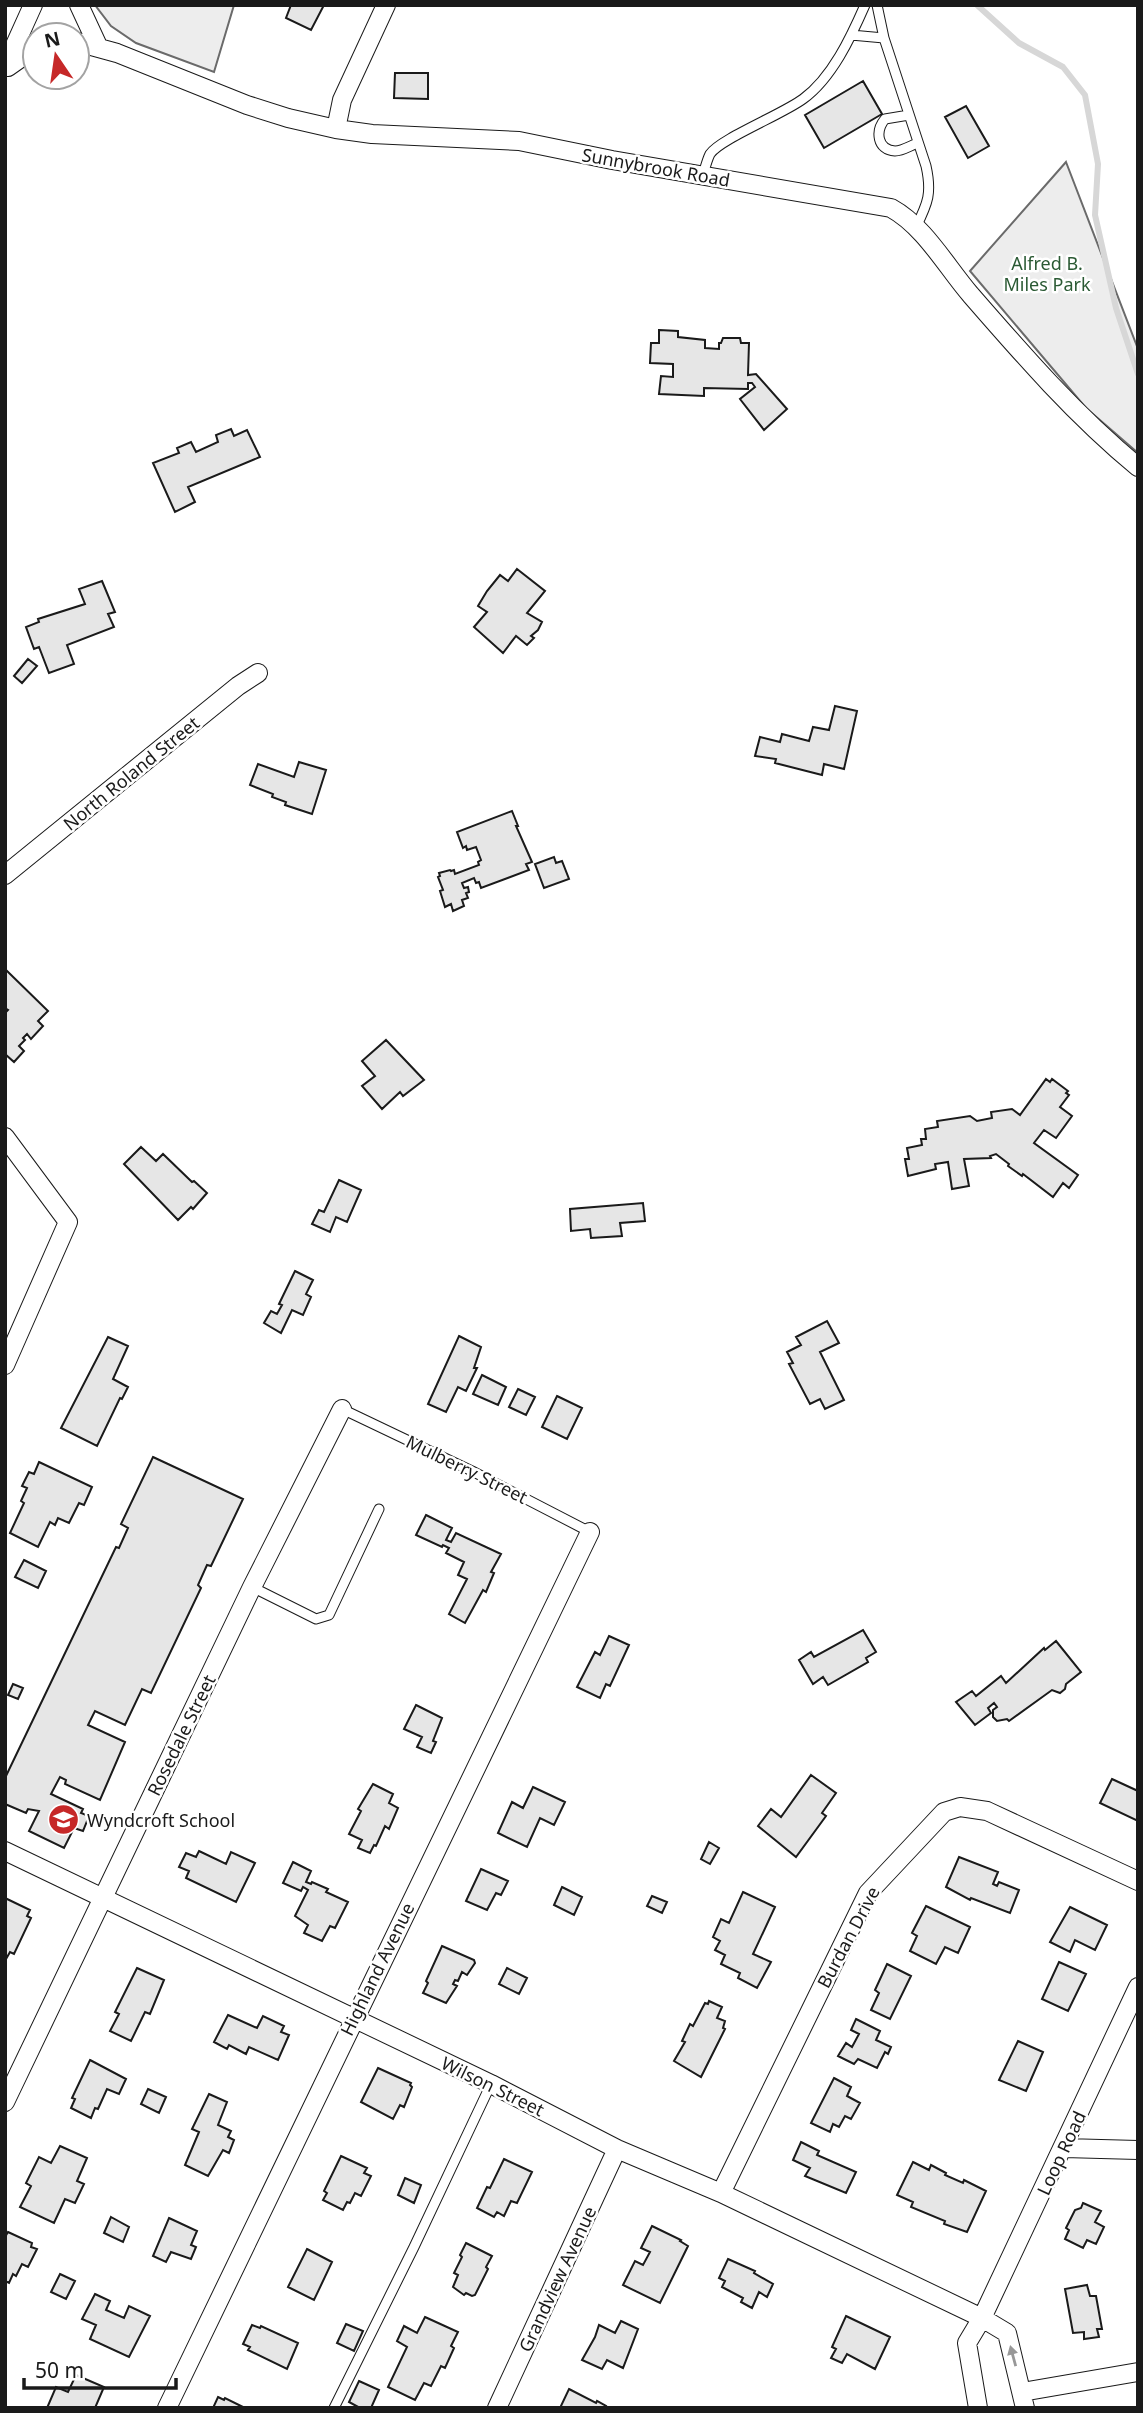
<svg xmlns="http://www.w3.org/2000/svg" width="1143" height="2413" viewBox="0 0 1143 2413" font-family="'Noto Sans',sans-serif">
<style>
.built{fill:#ededed;stroke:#6a6a6a;stroke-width:2}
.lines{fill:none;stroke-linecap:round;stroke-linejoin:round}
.stream{stroke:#d7d7d7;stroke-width:6}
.building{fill:#e6e6e6;stroke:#1a1a1a;stroke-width:2}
.service-casing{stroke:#1a1a1a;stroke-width:11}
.minor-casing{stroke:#1a1a1a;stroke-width:20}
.service{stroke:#fff;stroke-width:9}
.minor{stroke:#fff;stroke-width:18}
.oneway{fill:#989898}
.labels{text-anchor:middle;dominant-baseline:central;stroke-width:5;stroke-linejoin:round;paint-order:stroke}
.street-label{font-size:18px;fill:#1a1a1a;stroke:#fff}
.park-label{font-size:18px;fill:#2b5a34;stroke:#fff}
.poi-label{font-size:18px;fill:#1a1a1a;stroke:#fff;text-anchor:start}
</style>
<rect width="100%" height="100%" fill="#fff"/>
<path class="built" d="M95,5H234L214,72L136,43L111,26Z
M1066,162L1138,349V453L1086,408L970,271Z"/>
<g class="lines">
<path class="stream" d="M977,5L1019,43L1063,67L1085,95L1098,164L1095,215L1116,308L1138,374"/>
</g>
<path class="building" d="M291,5H324L311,30L286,18Z
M395,73H428V99L394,98Z
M863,81L882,114L824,148L805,115Z
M966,106L989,146L968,158L945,117Z
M659,330L678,331V337L705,340V348L719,349V343H721L723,338H740L741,343H749L748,375L756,374L787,409L764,430L740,399L755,387L752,383H748V389L704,388V396L659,394L661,376L673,377V364L650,363L651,343H659Z
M231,429L234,436L247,430L260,457L188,487L195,502L175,512L153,463L179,453L177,448L191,442L196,452L218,442L216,435Z
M517,569L545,591L527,613L542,622L538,630L531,636L534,638L527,645L516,636L503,653L474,627L487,612L478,606L487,591L500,575L508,581Z
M102,581L115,612L108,614L114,627L67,645L74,664L49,673L39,647L34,649L26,627L39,622L38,619L85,604L79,589Z
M28,659L37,666L22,683L14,676Z
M835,706L857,711L844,769L824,764L822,775L775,763L776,759L755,756L760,737L780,742L782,734L809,741L813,727L829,730Z
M299,762L326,770L312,814L285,805L286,802L272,797L273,794L250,785L258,764L294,777Z
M512,811L518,826H516L532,862L526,864L529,870L481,888L479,882L476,883L474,878L462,883L464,888L468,887L469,892L466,893L468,898L462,900L464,906L453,911L451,904L445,907L440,891L443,890L438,877L440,876L439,873L450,870L451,871L454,870L455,874L479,865L478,862L481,860L476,847L467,850L466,846L463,848L457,832Z
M554,857L556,863L562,861L569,879L544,888L535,864Z
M5,969L48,1011L38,1021L43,1026L31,1039L27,1034L23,1038L25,1040L19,1046L24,1051L14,1062L5,1054V1013L8,1010L5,1008Z
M386,1040L424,1080L403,1096L400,1092L382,1109L362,1086L375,1076L362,1061Z
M1046,1079L1050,1082L1052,1079L1068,1091L1066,1093L1069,1095L1060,1107L1072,1116L1056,1138L1044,1130L1034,1143L1078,1175L1069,1188L1063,1183L1053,1197L1023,1174L1022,1176L1008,1166L1009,1164L996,1154L990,1156L991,1158L964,1159L969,1186L952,1189L948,1162L935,1164L936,1169L908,1176L905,1159H909L907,1148L922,1145L921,1139H926L925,1129L938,1127L937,1121L970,1116L977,1121L992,1118L991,1112L1012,1109L1020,1115Z
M141,1147L156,1161L163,1154L192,1182L194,1181L207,1193L193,1209L191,1207L178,1220L124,1164Z
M339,1180L361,1190L347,1222L336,1217L330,1232L312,1224L319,1210L324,1212Z
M643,1203L645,1221L620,1223L622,1236L591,1238L590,1229L571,1231L570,1209Z
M295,1271L313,1280L306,1294L311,1297L303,1315L292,1310L281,1333L264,1323L271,1311L277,1314L282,1305L279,1304Z
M827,1321L839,1343L820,1352L844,1400L825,1409L820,1399L810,1404L789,1364L793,1363L787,1352L801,1345L796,1337Z
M459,1336L481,1347L474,1368H477L466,1391L458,1387L446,1412L428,1404Z
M108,1337L128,1346L113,1379L128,1387L122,1399L120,1398L97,1446L61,1428Z
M482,1375L506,1387L498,1405L473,1394Z
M518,1389L535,1397L526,1415L509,1407Z
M557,1396L582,1408L567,1439L542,1427Z
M153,1457L243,1499L211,1566L207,1565L198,1585L201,1588L151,1693L142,1689L125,1725L95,1711L88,1725L125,1742L100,1800L65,1784L66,1780L60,1777L51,1794L83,1809L81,1813L89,1816L83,1831L74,1828L64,1848L29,1831L39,1811L28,1809L26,1813L5,1804V1778L116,1547L119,1548L128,1528L121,1524Z
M39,1462L92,1487L84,1505L79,1503L69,1523L58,1518L55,1525L50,1522L38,1547L10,1533L24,1503L21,1501L27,1488L22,1486L29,1472L34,1474Z
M426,1515L452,1528L446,1540L451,1542L456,1533L501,1554L491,1572L494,1573L486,1592L483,1590L465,1623L449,1614L467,1579L458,1575L464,1562L446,1553L449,1548L443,1545L442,1547L416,1535Z
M24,1560L46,1571L38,1588L15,1577Z
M863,1630L876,1652L866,1658L868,1662L828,1685L823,1677L813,1684L799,1660L811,1652L814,1657Z
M609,1636L629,1645L610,1686L606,1684L600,1698L577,1687L595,1652L600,1655Z
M1056,1641L1081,1672L1066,1684L1065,1689L1060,1693L1052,1690L1009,1721L1007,1719L997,1721L993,1717V1710L997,1707L994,1703L988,1708L991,1713L975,1725L956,1702L972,1691L976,1696L1001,1676L1006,1683L1044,1648L1045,1650Z
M13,1684L23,1688L18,1699L8,1695Z
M416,1705L442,1718L433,1741L436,1742L431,1753L417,1747L422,1737L404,1729Z
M811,1775L836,1793L822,1813L826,1816L796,1857L758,1826L771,1809L781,1817Z
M1112,1779L1138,1791V1821L1100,1803Z
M373,1784L393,1794L389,1803L398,1808L389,1829L385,1826L376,1846L374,1845L370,1853L358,1848L362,1840L349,1834L361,1811L358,1809Z
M533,1787L565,1802L554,1825L540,1818L527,1847L498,1833L512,1802L523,1808Z
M709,1842L719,1848L710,1864L701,1859Z
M199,1851L226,1864L231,1852L255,1863L236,1902L186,1878L189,1871L179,1867L186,1853L196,1857Z
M959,1857L998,1872L993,1884L997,1886L999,1882L1019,1890L1010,1913L971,1898L970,1900L946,1887Z
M293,1862L311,1871L306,1882L311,1884L312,1882L328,1889L326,1892L348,1902L335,1928L330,1926L322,1941L304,1933L308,1925L295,1916L308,1890L303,1887L301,1891L283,1883Z
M481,1869L508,1881L501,1895L496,1893L487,1910L466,1901Z
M562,1887L582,1897L574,1915L554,1905Z
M743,1892L775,1907L753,1954L771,1962L757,1988L738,1978L740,1973L721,1964L725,1955L715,1950L720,1941L713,1937L721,1919L729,1923Z
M652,1896L667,1902L662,1913L647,1906Z
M5,1898L30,1910L27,1916L31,1918L14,1954L10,1952L6,1959Z
M926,1906L970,1927L958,1953L945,1947L936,1964L910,1951L917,1936L912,1933Z
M1070,1907L1107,1925L1095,1950L1075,1940L1070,1952L1050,1942Z
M442,1946L474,1960L475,1963L467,1975L462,1972L458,1981L455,1980L453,1984L457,1986L446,2003L423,1993L428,1983L426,1981Z
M1059,1962L1086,1974L1068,2011L1042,1999Z
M887,1964L911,1976L890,2019L871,2010L879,1993L875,1990Z
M137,1968L164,1980L150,2014L145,2012L131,2041L110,2031L119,2014L115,2012Z
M507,1968L527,1978L519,1994L499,1984Z
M709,2001L722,2007L717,2018L725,2021L723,2028L725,2029L701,2077L674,2061L685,2042L682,2041L690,2024L693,2026L705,2003L708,2004Z
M228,2015L257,2028L263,2016L284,2026L281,2032L289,2035L278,2060L249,2047L246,2054L229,2045L227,2049L214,2042Z
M856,2019L880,2031L876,2040L891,2047L888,2054L885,2052L877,2068L858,2059L854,2064L838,2056L846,2043L852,2047L859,2034L851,2030Z
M1018,2041L1043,2052L1026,2091L999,2080Z
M90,2060L126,2079L119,2094L107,2089L98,2109L95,2108L91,2118L71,2108L75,2099L72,2098Z
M378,2068L411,2083L410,2085L412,2087L404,2107L400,2105L393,2119L361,2102Z
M834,2078L851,2087L847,2096L860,2103L851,2119L845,2116L839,2127L833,2124L830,2132L811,2123Z
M148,2089L166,2097L159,2113L141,2104Z
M209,2094L227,2102L218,2125L231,2131L228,2137L234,2140L229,2153L223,2150L208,2176L185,2165L199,2132L192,2129Z
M801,2142L819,2151L817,2155L856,2172L846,2193L805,2176L810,2168L793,2160Z
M60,2146L87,2158L77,2181L84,2184L75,2203L65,2199L54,2223L20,2207L31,2186L26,2183L39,2157L51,2163Z
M341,2156L367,2168L364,2173L371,2176L361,2196L355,2193L350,2203L347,2202L343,2210L323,2200L327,2193L324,2191Z
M504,2159L532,2172L517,2203L511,2201L504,2216L497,2212L494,2217L477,2208L487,2187L490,2188Z
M913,2162L929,2170L931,2165L946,2173L945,2175L963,2183L964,2180L986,2191L967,2232L944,2224L945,2221L911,2207L913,2202L897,2195Z
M405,2178L421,2185L414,2203L398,2195Z
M1083,2203L1101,2211L1095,2222L1104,2227L1096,2244L1087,2240L1083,2248L1065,2239L1069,2230L1066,2228L1075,2210L1081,2208Z
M111,2217L129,2227L123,2242L104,2233Z
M169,2218L197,2231L191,2245L196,2247L191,2259L171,2252L166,2262L153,2256Z
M652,2226L681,2240L680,2241L688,2246L660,2303L623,2285L635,2261L643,2265L650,2252L641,2248Z
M8,2232L32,2243L31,2247L37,2249L28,2267L22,2264L16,2276L13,2274L9,2283L5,2281V2237Z
M466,2243L492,2256L486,2267L488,2269L475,2295L472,2296L466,2293L464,2295L453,2287L458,2275L454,2273L462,2257L460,2255Z
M307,2249L332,2262L314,2300L288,2287Z
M728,2259L755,2271L754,2273L773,2284L767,2297L759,2292L752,2308L741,2302L743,2298L722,2287L725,2281L719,2278Z
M60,2274L75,2281L66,2299L51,2292Z
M1087,2285L1090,2296H1096L1102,2329H1097L1099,2337L1084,2339V2332L1073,2333L1065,2289Z
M95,2294L110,2301L106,2310L124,2318L129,2306L150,2316L129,2357L90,2339L96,2325L82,2319Z
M846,2316L890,2337L875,2369L847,2354L842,2363L831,2358L836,2349L832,2347Z
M425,2317L458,2332L451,2346L454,2348L445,2368L441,2366L431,2386L424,2383L415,2400L388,2387L407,2347L397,2341L404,2326L417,2333Z
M621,2321L638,2329L623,2368L607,2360L602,2369L582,2360L595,2337L599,2325L615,2333Z
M346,2324L363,2331L354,2351L337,2343Z
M252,2325L260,2328L261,2326L298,2343L287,2369L248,2350L250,2347L243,2344Z
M76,2375L104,2387L95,2408H47L56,2387L68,2392Z
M359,2381L379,2390L371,2408H360L349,2402Z
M569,2389L596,2403L597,2401L606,2406L605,2408H560Z
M218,2397L224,2400L225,2398L245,2408H213Z"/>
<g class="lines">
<defs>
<path id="service" d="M877,5L884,38L926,166C932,193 928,203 916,227
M851,35L884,38
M909,115L885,119C875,131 877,150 895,151C903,151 911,145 918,143
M703,175C705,168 707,160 710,154C720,139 783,114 803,99C832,78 851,37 865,5
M342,1409L472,1471L590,1532
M252,1587L316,1619L329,1615L379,1509
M334,2408L414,2247L491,2084"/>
<path id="minor" d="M79,5L98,46
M77,42L117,53L247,105L288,118L336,129L372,134L519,141L612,160L891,208C924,226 946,266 970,294C1023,355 1075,415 1138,467
M5,67L33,5
M8,67L35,48
M336,129L342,100L386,5
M5,875L238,686L258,673
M5,1137L68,1222L5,1365
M5,1851L491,2084L617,2149L721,2193L982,2318L1007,2333L1025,2408
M5,2102L252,1587L342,1409
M1064,2148L1138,2150
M721,2193L868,1893L944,1812L960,1807L987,1811L1138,1881
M1022,2392L1138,2372
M167,2408L590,1532
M497,2408L617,2149
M978,2408L967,2343L982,2318L1138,1987"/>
</defs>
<use href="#service" class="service-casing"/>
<use href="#minor" class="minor-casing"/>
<use href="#service" class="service"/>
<use href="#minor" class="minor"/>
</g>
<defs><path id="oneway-solid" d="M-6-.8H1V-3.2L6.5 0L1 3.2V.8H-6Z" transform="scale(1.75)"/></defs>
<use class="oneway" href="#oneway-solid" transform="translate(1013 2356) rotate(-105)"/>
<defs>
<symbol id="school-disc" viewBox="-11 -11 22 22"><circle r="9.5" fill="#c62828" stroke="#fff"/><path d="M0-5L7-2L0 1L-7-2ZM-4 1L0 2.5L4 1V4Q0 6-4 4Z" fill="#fff"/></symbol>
</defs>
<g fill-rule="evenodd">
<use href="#school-disc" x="46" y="1802" width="35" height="35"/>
</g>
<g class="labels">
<g class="street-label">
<text transform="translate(656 167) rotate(10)">Sunnybrook Road</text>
<text transform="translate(131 773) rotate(-39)">North Roland Street</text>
<text transform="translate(467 1469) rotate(26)">Mulberry Street</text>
<text transform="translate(181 1735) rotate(-64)">Rosedale Street</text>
<text transform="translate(848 1937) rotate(-62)">Burdan Drive</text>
<text transform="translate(377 1969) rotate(-64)">Highland Avenue</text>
<text transform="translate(493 2086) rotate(26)">Wilson Street</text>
<text transform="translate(1061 2153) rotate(-65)">Loop Road</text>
<text transform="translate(557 2279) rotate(-65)">Grandview Avenue</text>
</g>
<g class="park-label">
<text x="1047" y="263">Alfred B.<tspan x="1047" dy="21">Miles Park</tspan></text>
</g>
<g class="poi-label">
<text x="87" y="1820">Wyndcroft School</text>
</g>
</g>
<rect width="1143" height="2413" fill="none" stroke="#1a1a1a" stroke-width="14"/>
<g transform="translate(56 56) rotate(347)"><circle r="33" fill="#ffffff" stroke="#a3a3a3" stroke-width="2"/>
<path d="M0-5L12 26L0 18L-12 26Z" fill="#c62828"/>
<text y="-10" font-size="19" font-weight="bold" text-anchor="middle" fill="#1a1a1a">N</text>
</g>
<path d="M24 2378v10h152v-10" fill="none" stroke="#1a1a1a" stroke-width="3.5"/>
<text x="35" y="2378" font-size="21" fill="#1a1a1a" stroke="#ffffff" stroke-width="5" paint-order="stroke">50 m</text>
</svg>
